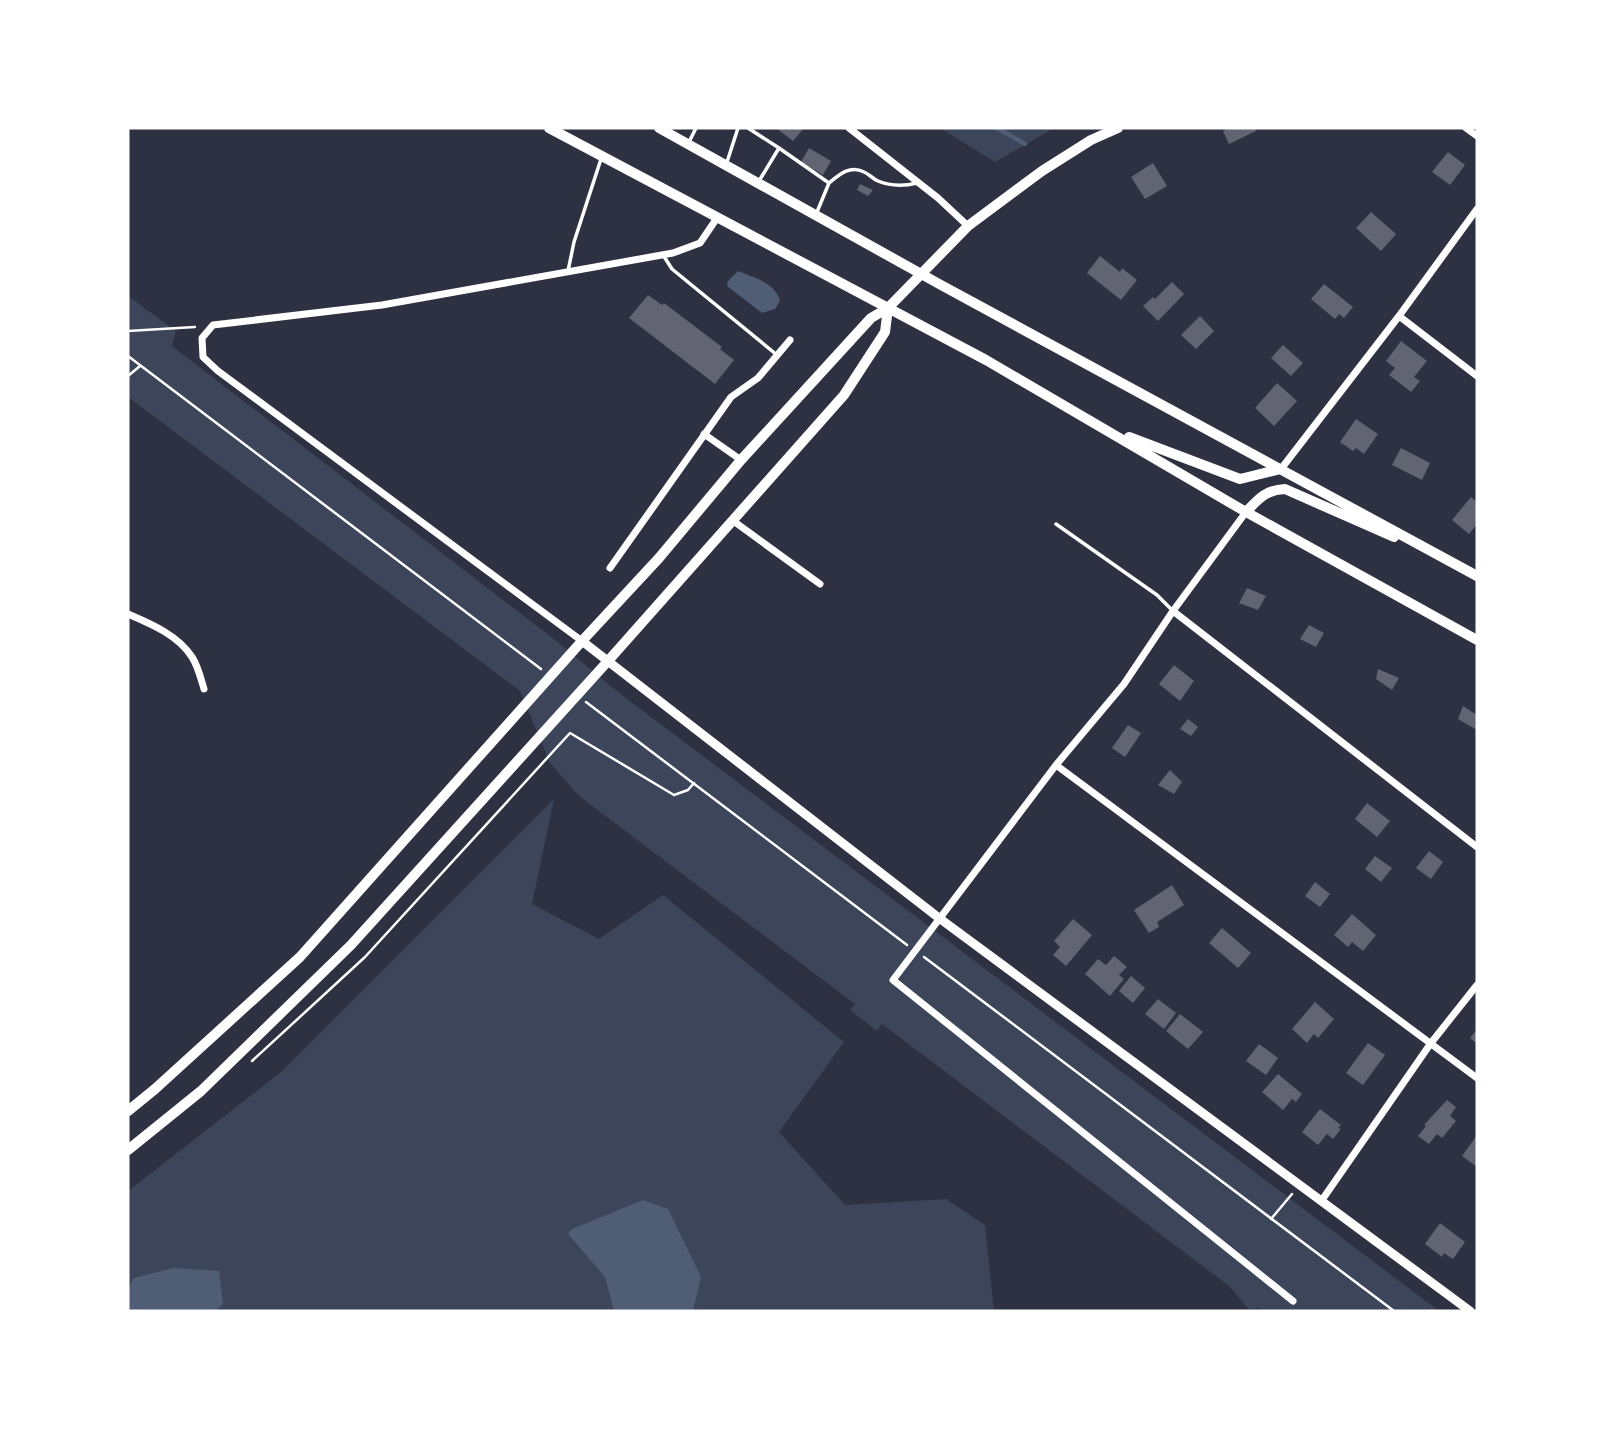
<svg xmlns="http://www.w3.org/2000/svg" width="1605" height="1439" viewBox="0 0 1605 1439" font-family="Inter,sans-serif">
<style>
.green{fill:#3c4559}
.water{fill:#4f5d75}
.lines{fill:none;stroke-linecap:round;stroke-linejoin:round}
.stream{stroke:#4f5d75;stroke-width:4.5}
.building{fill:#626471}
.path{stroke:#fff;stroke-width:2.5}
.service{stroke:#fff;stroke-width:3.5}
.minor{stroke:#fff;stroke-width:7}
.tertiary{stroke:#fff;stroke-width:9}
.secondary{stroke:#fff;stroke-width:10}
.trunk{stroke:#fff;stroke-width:10}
</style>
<rect width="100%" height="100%" fill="#2d3142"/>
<path class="green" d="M940,128H1054L995,162Z
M128,296L176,331L172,346L545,632L622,695L1439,1311H1262L1258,1308L1250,1311L1229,1286L882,1024L877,1031L850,1010L855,1004L579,796L550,763L520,691L128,397Z
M554,799L532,904L599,939L663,895L844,1042L779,1132L845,1205L946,1199L985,1225L994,1311H128V1191L281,1072Z"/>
<path class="water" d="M738,271C754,278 775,282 780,301L775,309L762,313L727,286L728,281Z
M643,1200L668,1209L701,1277L693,1311H614L605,1277L568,1234L572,1229Z
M173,1268L219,1271L223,1304L215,1311H128V1288L134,1278Z"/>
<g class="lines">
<path class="stream" d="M997,128L1025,144"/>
</g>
<path class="building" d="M776,128H804L793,141Z
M1229,128H1255L1256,131L1229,144L1223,131Z
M809,148L831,161L823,175L801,162Z
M1448,152L1465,165L1450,185L1432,172Z
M1153,163L1167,186L1145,199L1131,177Z
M860,184L873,190L868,196L857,190Z
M1371,212L1396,234L1381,251L1356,228Z
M1100,256L1120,272L1122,268L1137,280L1121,300L1087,273Z
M1172,282L1184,294L1158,321L1143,306L1153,297L1155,299Z
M1324,284L1353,307L1344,318L1339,314L1335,319L1311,299Z
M648,295L662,305L664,303L722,347L720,349L734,360L715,384L629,318Z
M1200,316L1214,331L1196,349L1181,335Z
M1401,341L1427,361L1414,377L1420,381L1411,392L1389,375L1395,368L1386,361Z
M1283,345L1303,363L1291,376L1271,358Z
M1277,383L1297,401L1274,426L1255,408Z
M1356,419L1378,434L1364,454L1356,448L1353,451L1340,442Z
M1401,448L1430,463L1422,480L1392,465Z
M1471,497L1477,502V524L1469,534L1452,520Z
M1247,588L1266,596L1258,610L1239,603Z
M1309,625L1324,633L1316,647L1300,639Z
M1174,665L1194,681L1180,701L1159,684Z
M1378,669L1399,678L1392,690L1376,679Z
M1463,706L1477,715V730L1458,719Z
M1188,719L1198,727L1191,736L1180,729Z
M1128,725L1141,733L1125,757L1112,748Z
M1170,770L1182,782L1174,794L1158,785Z
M1367,803L1390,821L1377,837L1355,819Z
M1429,851L1443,862L1431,879L1416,868Z
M1375,856L1392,868L1381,882L1365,869Z
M1315,882L1330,894L1320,907L1305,896Z
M1172,885L1184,905L1157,922L1159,927L1149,933L1134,910Z
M1352,914L1376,935L1363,951L1352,942L1348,947L1334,935Z
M1073,919L1092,935L1066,966L1053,955L1060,947L1054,941Z
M1222,928L1251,953L1238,968L1209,943Z
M1114,956L1127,967L1119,975L1124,979L1110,996L1085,974L1098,959L1106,965Z
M1131,976L1145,988L1133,1003L1119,991Z
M1158,999L1176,1013L1164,1029L1145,1014Z
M1315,1002L1334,1019L1318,1038L1314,1034L1307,1043L1292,1029Z
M1180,1014L1203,1032L1188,1049L1166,1031Z
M1477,1029V1044L1470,1038Z
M1368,1043L1385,1055L1363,1085L1346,1073Z
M1259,1044L1278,1058L1266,1075L1246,1061Z
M1278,1074L1302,1094L1296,1102L1292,1099L1283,1110L1262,1092Z
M1447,1100L1456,1107L1450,1116L1456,1121L1442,1138L1437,1134L1429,1144L1418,1136L1426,1126L1424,1125Z
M1320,1109L1341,1125L1338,1128L1341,1129L1333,1139L1327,1134L1318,1145L1302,1132Z
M1477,1135V1167L1462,1156Z
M1440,1223L1465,1242L1453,1259L1444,1253L1442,1257L1425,1244Z"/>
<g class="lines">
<path class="path" d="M128,331L195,327
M128,356L541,669
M128,376L140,366
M586,702L907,945
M924,957L1394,1311
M252,1061L365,957L570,733L674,795L688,790L694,783
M1271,1219L1292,1194"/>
<path class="service" d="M748,128L779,148L759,181
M689,142L696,128
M779,148L829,183L817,212
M727,162L738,128
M829,183C840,174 850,165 864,172C869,174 873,179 878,181C890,186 905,186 917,183
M663,255L672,269L777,355
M568,271L574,242L601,159
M1056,524L1157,595L1173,611"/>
<path class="minor" d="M849,128L938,198L968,226
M1466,128L1477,136
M1399,316L1477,376
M704,434L741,460
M1281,469L1399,316L1477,209
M1246,512L1173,611L1124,684L1056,765L893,980L1293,1301
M732,520L820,584
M610,568L731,397L758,378L790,340
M1173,611L1477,847
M128,614C151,624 178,635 192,657C198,666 201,679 204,689
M582,641L218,371L203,357L202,338L213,325L382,305L673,253L700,243L717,218
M1056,765L1477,1078
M1322,1200L1431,1043L1477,985"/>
<path class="tertiary" d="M582,641L939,918L1470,1311"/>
<path class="secondary" d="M128,1111L155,1089L300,957L582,641L659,558L741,460L871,318L888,308L968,226L1042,171L1091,140L1118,128
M128,1150L201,1091L351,945L608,661L844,395L885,332L888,308"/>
<path class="trunk" d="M549,128L986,360L1246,512L1477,640
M659,128L941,285L1477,576
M1129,437L1240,479L1281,469
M1246,512C1259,498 1266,490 1285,489L1394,537"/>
</g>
<rect width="1605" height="1439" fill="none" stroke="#ffffff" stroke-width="259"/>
</svg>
